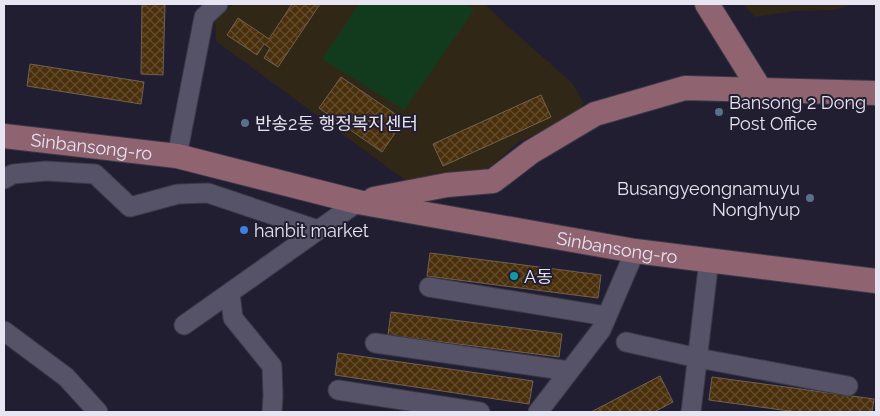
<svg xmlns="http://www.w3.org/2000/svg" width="880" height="416" viewBox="0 0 880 416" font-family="Raleway,'Noto Sans KR',sans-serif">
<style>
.education{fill:#312717}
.pitch{fill:#123b1e}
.building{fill:url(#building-cross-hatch);stroke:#71614e}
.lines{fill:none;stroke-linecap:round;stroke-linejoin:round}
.minor-casing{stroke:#3b3948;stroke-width:21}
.major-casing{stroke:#3b3948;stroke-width:26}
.minor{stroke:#565268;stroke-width:19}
.major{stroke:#906371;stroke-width:24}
.service-dot{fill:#5c6f8a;stroke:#221e31;stroke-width:2}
.shop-dot{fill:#3f7fe0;stroke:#221e31;stroke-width:2}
.culture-dot{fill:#0f9aa8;stroke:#221e31;stroke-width:2}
.labels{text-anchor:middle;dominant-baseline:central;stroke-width:4;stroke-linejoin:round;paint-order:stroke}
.poi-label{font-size:18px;fill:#e7e5f2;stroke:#221e31;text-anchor:start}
.street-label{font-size:18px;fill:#e7e5f2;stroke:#221e31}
</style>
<defs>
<pattern id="building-cross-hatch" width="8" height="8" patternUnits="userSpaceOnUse" patternTransform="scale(1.25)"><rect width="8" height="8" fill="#4a2f0b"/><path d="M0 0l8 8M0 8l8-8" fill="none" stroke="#644d2f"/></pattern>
</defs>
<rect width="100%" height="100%" fill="#221e31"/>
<path class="education" d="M234,4H485L503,22L572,83L584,103L571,118L518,142L495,163L482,172L435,181L405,180L216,41L215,20Z
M743,4H854L834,10L794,11L755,17Z"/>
<path class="pitch" d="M359,4H466L474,10L404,110L322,59Z"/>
<path class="building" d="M142,4H165L163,75L141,74Z
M292,4H320L278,67L264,58L270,48L264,44L257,55L227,35L238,18L269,39Z
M30,64L144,82L141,104L27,86Z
M341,77L404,120L382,152L319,108Z
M541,95L551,117L443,166L433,144Z
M430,253L601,275L598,298L427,276Z
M391,312L562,334L559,357L388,335Z
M338,353L533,381L529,404L335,375Z
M660,376L673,402L654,412H591Z
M712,377L874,399L872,412H797L709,400Z"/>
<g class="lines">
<defs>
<path id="minor" d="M177,156L204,17L218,4
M4,179L13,174L46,171L95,174L130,207L178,194L208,193L318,230
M429,287L606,316
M230,293L233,318L272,366L273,396L272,412
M184,325L358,202
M4,331L66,377L98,412
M626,342L698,358L848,386
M375,343L569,371
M338,390L480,412
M538,412L601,330L635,251
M691,412L709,260"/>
<g id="major">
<path d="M707,4L761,91"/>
<path id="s1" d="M4,136L177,156L358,202L635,251L876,281"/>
<path d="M374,199L447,185L493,181L531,152L595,114L685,88L876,93"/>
</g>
</defs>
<use href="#minor" class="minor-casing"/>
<use href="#major" class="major-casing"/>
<use href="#minor" class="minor"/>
<use href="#major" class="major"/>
</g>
<g class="service-dot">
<circle cx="719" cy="112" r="5"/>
<circle cx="245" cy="123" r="5"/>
<circle cx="810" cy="198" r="5"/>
</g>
<circle class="shop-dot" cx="244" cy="230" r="5"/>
<circle class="culture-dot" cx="514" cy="276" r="5"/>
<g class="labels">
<g class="poi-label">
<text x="729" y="102">Bansong 2 Dong<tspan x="729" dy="21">Post Office</tspan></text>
<text x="255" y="123">반송2동 행정복지센터</text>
<text x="800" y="188" text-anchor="end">Busangyeongnamuyu<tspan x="800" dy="21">Nonghyup</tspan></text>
<text x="254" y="230">hanbit market</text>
<text x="524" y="276">A동</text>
</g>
<g class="street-label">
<text stroke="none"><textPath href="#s1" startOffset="88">Sinbansong-ro</textPath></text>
<text stroke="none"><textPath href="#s1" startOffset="624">Sinbansong-ro</textPath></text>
</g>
</g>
<rect width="880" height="416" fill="none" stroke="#e7e5f2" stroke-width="10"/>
</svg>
